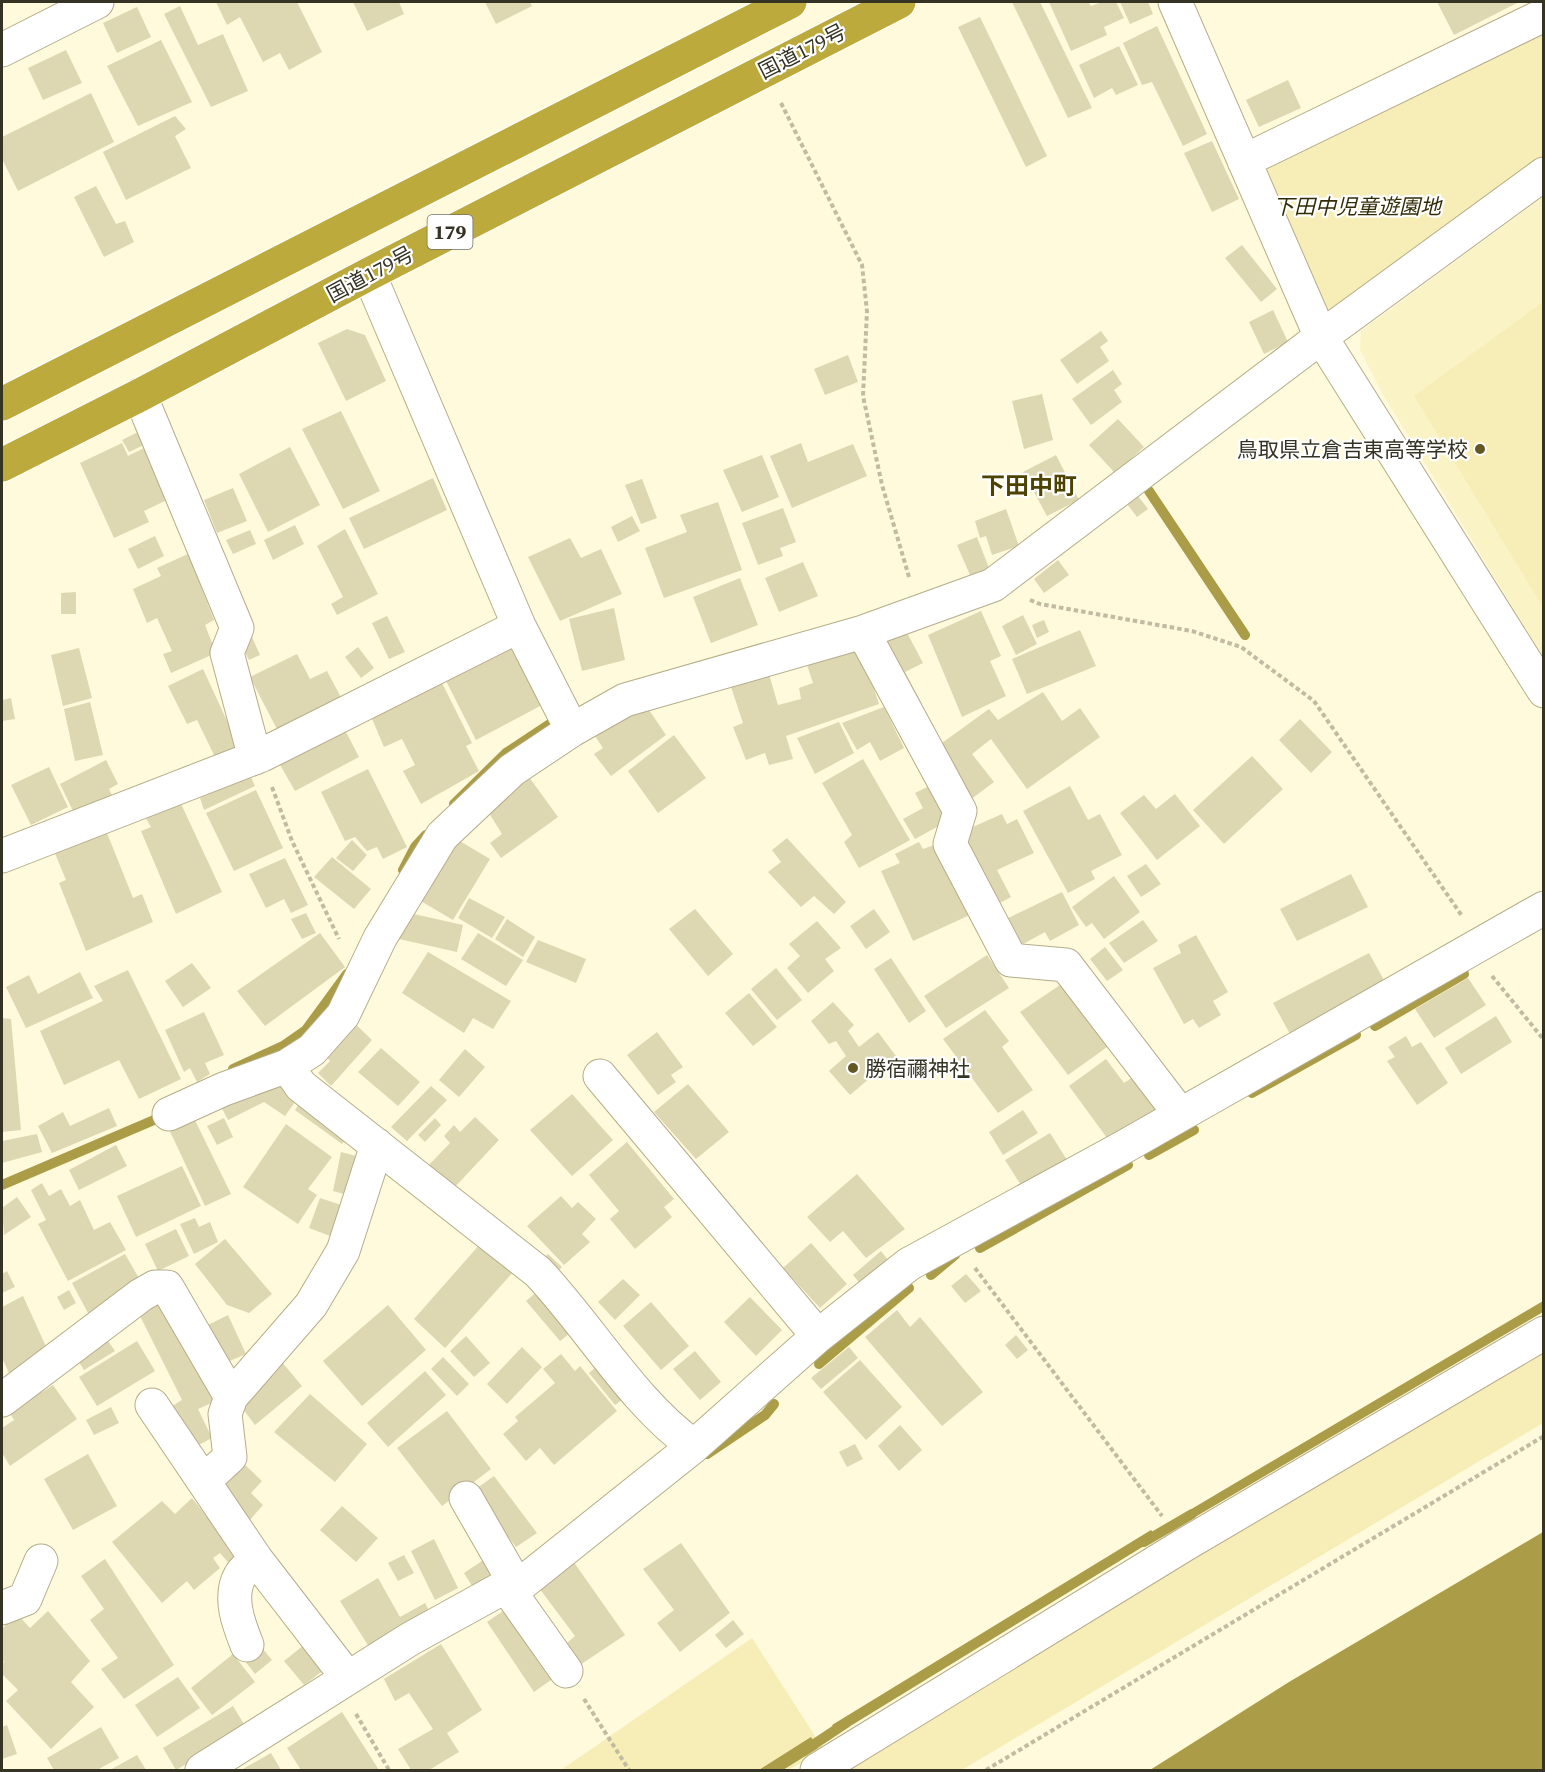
<svg xmlns="http://www.w3.org/2000/svg" width="1545" height="1772" viewBox="0 0 1545 1772" font-family="'Source Serif 4','Noto Sans JP',serif">
<style>
.built{fill:#faf3c5}
.green{fill:#f7edb7}
.water{fill:#ab9c47}
.lines{fill:none;stroke-linecap:round;stroke-linejoin:round}
.stream{stroke:#ab9c47;stroke-width:10}
.building{fill:#ddd7b2}
.minor-casing{stroke:#b4ad8a;stroke-width:35}
.highway-casing{stroke:#fff;stroke-width:35}
.path{stroke:#c0bba2;stroke-width:4;stroke-dasharray:4.5 3;stroke-linecap:butt}
.minor{stroke:#fff;stroke-width:33}
.highway{stroke:#bdaa3c;stroke-width:33}
.poi-dot{fill:#615824;stroke:#fff;stroke-width:2}
.labels{text-anchor:middle;dominant-baseline:central;stroke-width:4.5;stroke-linejoin:round;paint-order:stroke}
.shield{fill:#fff;stroke:#727066;stroke-width:1.5}
.shield-label{font-size:20px;font-weight:bold;fill:#353324}
.street-label{font-size:21px;fill:#353324;stroke:#fff}
.park-label{font-size:21px;font-style:italic;fill:#332d07;stroke:#fff}
.poi-label{font-size:21px;fill:#353324;stroke:#fff;text-anchor:end}
.quarter-label{font-size:24px;font-weight:bold;fill:#4d4200;stroke:#fff}
</style>
<rect width="100%" height="100%" fill="#fffadc"/>
<path class="built" d="M1543,197V657L1382,393L1360,350L1361,331Z"/>
<path class="green" d="M1543,33V160L1327,318L1261,171Z
M1543,302V607L1414,396Z
M1543,1351V1423L962,1770H840Z
M752,1638L824,1750L788,1770H561Z"/>
<path class="water" d="M1543,1301V1312L1185,1523L1178,1517Z
M1151,1530L1157,1538L839,1733L832,1725Z
M1543,1532V1770H1150L1289,1682Z
M811,1737L818,1748L783,1770H759Z"/>
<g class="lines">
<path class="stream" d="M1149,491L1245,635
M454,804L506,753L550,724
M403,870L415,847L426,835
M1375,1026L1464,974
M233,1069L283,1046L306,1030L347,974
M1252,1093L1356,1035
M1149,1155L1194,1130
M2,1185L154,1120
M980,1248L1128,1165
M931,1275L955,1255
M819,1364L909,1288
M707,1454L765,1415L774,1404
M1144,1542L1192,1514
M804,1751L846,1723"/>
</g>
<path class="building" d="M216,2H297L322,52L289,70L280,53L263,62L240,17L227,25Z
M353,2H399L404,14L367,31Z
M485,2H530L532,6L496,24Z
M1012,2H1040L1092,108L1068,118Z
M1049,2H1088L1091,6L1102,2H1116L1124,18L1104,27L1107,35L1071,51Z
M1120,2H1148L1153,14L1130,24Z
M1437,2H1519L1454,35Z
M180,6L198,45L223,34L248,91L211,107L164,14Z
M137,7L151,37L117,53L103,23Z
M980,17L1047,156L1026,167L958,27Z
M1157,26L1207,134L1183,146L1152,82L1142,85L1123,43Z
M161,40L192,102L138,126L107,66Z
M1119,46L1138,85L1116,95L1112,88L1094,98L1079,65Z
M66,50L82,83L43,100L28,68Z
M1288,80L1301,108L1259,127L1246,100Z
M91,93L114,142L18,191L2,159V137Z
M175,116L186,129L175,136L191,168L126,200L103,152Z
M1212,141L1239,199L1212,212L1184,153Z
M96,186L116,224L125,221L134,242L104,257L74,197Z
M1242,245L1277,289L1261,302L1225,258Z
M1273,310L1288,342L1264,354L1249,322Z
M347,329L365,335L386,381L346,401L318,343Z
M1101,331L1108,341L1100,347L1109,361L1077,384L1060,360Z
M848,355L858,382L825,395L814,369Z
M1113,370L1122,384L1114,390L1122,402L1091,425L1072,399Z
M1042,394L1053,440L1024,449L1012,401Z
M341,411L380,491L343,509L302,429Z
M1118,419L1144,447L1115,473L1089,445Z
M140,431L146,444L129,452L122,440Z
M122,443L128,456L144,448L169,499L144,511L149,522L114,538L80,463Z
M801,443L808,462L853,444L867,476L792,508L770,456Z
M290,447L320,505L268,532L239,474Z
M762,455L779,497L742,512L723,470Z
M1056,455L1079,500L1047,516L1023,472Z
M433,478L447,510L364,549L349,518Z
M642,479L657,518L641,524L625,485Z
M233,488L247,521L217,533L204,500Z
M1138,496L1148,509L1137,517L1127,504Z
M718,502L742,570L664,598L645,548L687,532L680,515Z
M783,508L796,542L780,548L783,556L758,565L742,523Z
M1006,509L1019,546L992,555L986,536L980,538L975,521Z
M632,516L640,531L618,542L611,527Z
M295,525L304,544L273,560L264,540Z
M345,529L378,594L337,615L331,604L343,597L317,546Z
M250,530L256,544L233,554L226,540Z
M155,536L164,556L138,569L128,549Z
M977,537L989,568L970,575L957,545Z
M570,538L581,558L601,549L622,594L560,621L528,557Z
M188,554L214,620L205,625L216,653L171,673L163,654L172,651L157,618L147,623L133,589L161,576L157,568Z
M1058,560L1069,575L1044,593L1034,579Z
M803,562L818,596L779,612L765,578Z
M740,578L758,625L711,643L693,597Z
M76,592V614H61V593Z
M614,608L625,660L582,671L569,619Z
M981,611L1001,656L990,661L1006,696L962,717L928,635Z
M1023,615L1037,644L1016,655L1002,626Z
M387,616L405,652L389,659L372,623Z
M1044,620L1049,632L1037,638L1032,625Z
M904,627L923,663L905,672L922,704L912,710L878,641Z
M1080,630L1096,666L1027,694L1012,659Z
M252,637L260,655L249,660L240,643Z
M509,643L542,705L476,740L444,677Z
M859,644L879,704L786,736L793,759L769,765L765,753L746,760L733,727L743,723L729,681L768,671L778,705L801,699L799,688L813,683L805,659Z
M358,647L374,668L361,678L345,657Z
M79,648L92,698L63,706L51,655Z
M297,654L310,679L327,671L345,705L281,737L250,677Z
M203,669L240,749L217,761L197,720L187,724L168,686Z
M441,681L472,743L466,746L479,771L421,804L403,771L415,765L402,739L384,747L370,714Z
M1043,692L1062,721L1080,708L1100,737L1027,789L991,739L972,754L994,782L970,800L935,748L989,709L998,720Z
M11,698L15,719L2,721V700Z
M90,702L103,755L75,761L64,709Z
M645,704L666,735L611,776L594,754L603,748L595,736Z
M884,707L904,748L880,761L870,742L857,750L842,723Z
M1300,719L1332,752L1311,773L1279,740Z
M839,722L854,753L815,774L797,738Z
M345,730L359,757L295,791L279,763Z
M674,735L706,778L658,813L628,771Z
M1252,756L1283,789L1224,844L1193,810Z
M863,759L910,840L859,868L844,842L852,835L822,783Z
M106,760L118,784L109,789L112,795L74,813L60,784Z
M49,767L68,807L31,825L11,785Z
M368,769L407,847L383,859L377,847L367,851L355,837L345,841L321,792Z
M250,775L255,786L204,810L200,798Z
M529,777L558,817L501,858L490,843L502,834L486,808Z
M931,785L948,821L915,839L903,819L923,808L915,793Z
M1070,786L1088,820L1100,814L1122,855L1091,871L1095,879L1068,893L1023,811Z
M256,790L283,848L234,871L206,813Z
M176,793L222,892L176,914L141,831L151,827L141,810Z
M1175,794L1200,826L1157,860L1120,813L1144,795L1156,809Z
M1002,814L1007,824L1017,819L1034,853L997,870L1011,897L994,906L957,834Z
M105,828L133,898L142,894L153,922L86,951L59,883L66,880L52,846Z
M787,838L846,902L834,914L814,896L801,907L768,872L781,862L772,850Z
M352,840L367,855L353,871L336,858Z
M458,840L490,859L453,920L419,900Z
M919,842L923,849L937,844L970,915L913,941L881,871L900,863L895,854Z
M332,857L371,889L354,909L314,877Z
M285,858L308,905L291,913L284,899L266,908L249,874Z
M1146,864L1161,884L1141,897L1127,876Z
M1351,874L1368,907L1297,941L1280,909Z
M1114,876L1140,912L1104,939L1092,923L1086,927L1072,907Z
M1062,892L1079,925L1050,941L1045,932L1016,948L1002,921Z
M469,898L505,917L492,938L458,918Z
M695,909L733,954L708,976L669,929Z
M874,909L890,932L866,949L850,926Z
M405,912L463,925L457,952L399,939Z
M306,913L316,933L302,939L291,919Z
M507,919L535,937L523,957L495,939Z
M1143,920L1158,941L1124,963L1109,943Z
M817,921L841,948L825,959L834,971L808,993L787,968L800,956L789,944Z
M320,933L345,967L265,1026L237,991Z
M478,933L523,960L506,986L461,959Z
M1196,935L1228,992L1213,1001L1221,1015L1199,1028L1193,1019L1184,1024L1153,968L1181,953L1178,945Z
M538,940L586,959L576,983L526,962Z
M1105,947L1123,970L1107,981L1090,959Z
M428,952L511,1001L493,1029L473,1018L464,1033L402,993Z
M1369,953L1385,982L1290,1034L1273,1003Z
M987,955L1009,988L946,1028L924,996Z
M891,958L926,1011L909,1023L874,969Z
M192,963L211,988L183,1007L165,981Z
M776,968L802,1000L777,1020L751,989Z
M128,970L181,1079L139,1099L119,1060L64,1085L40,1031L103,1001L94,986Z
M80,972L93,998L26,1028L6,987L29,975L38,994Z
M1468,978L1486,1005L1434,1038L1415,1009Z
M1063,983L1110,1045L1068,1075L1020,1012Z
M749,993L777,1027L753,1046L725,1013Z
M833,1002L854,1025L848,1031L859,1047L878,1032L896,1056L850,1095L829,1071L846,1056L836,1041L829,1044L811,1021Z
M985,1010L1009,1041L1002,1047L1033,1090L998,1113L943,1039Z
M204,1012L224,1055L205,1063L210,1074L197,1082L190,1068L184,1072L165,1030Z
M1496,1016L1512,1042L1461,1074L1445,1048Z
M2,1018L11,1019L21,1130L2,1132Z
M350,1019L372,1040L331,1086L318,1073L330,1061L321,1051Z
M657,1032L683,1067L671,1075L676,1082L658,1095L627,1055Z
M1406,1036L1412,1047L1421,1042L1448,1083L1417,1105L1387,1061L1395,1057L1388,1047Z
M381,1048L420,1082L398,1106L358,1072Z
M465,1049L485,1067L459,1097L439,1080Z
M1106,1059L1124,1083L1136,1075L1159,1107L1110,1142L1069,1086Z
M271,1072L300,1095L285,1116L264,1102L228,1120L216,1097Z
M688,1084L729,1132L696,1159L654,1112Z
M431,1086L447,1100L407,1141L391,1127Z
M572,1094L613,1140L572,1176L530,1130Z
M303,1098L350,1133L342,1144L295,1110Z
M109,1108L117,1126L52,1153L38,1126L63,1112L70,1126Z
M1023,1110L1038,1133L1003,1155L989,1132Z
M192,1114L231,1194L205,1206L167,1125Z
M475,1117L499,1140L453,1189L428,1166L450,1143L444,1136L454,1125L460,1132Z
M224,1118L233,1137L217,1145L207,1126Z
M435,1118L441,1125L425,1142L418,1135Z
M286,1124L332,1157L308,1189L317,1195L298,1224L243,1187Z
M1050,1133L1069,1163L1024,1190L1005,1160Z
M37,1134L42,1152L2,1163V1141Z
M627,1142L674,1199L664,1207L672,1217L635,1249L610,1219L619,1211L589,1175Z
M116,1145L127,1166L79,1190L69,1170Z
M341,1152L360,1157L355,1180L348,1178L344,1194L333,1191Z
M182,1166L201,1206L136,1237L117,1196Z
M857,1174L905,1229L866,1258L843,1231L830,1242L807,1217Z
M42,1183L49,1196L61,1189L70,1206L80,1200L94,1230L110,1222L126,1250L68,1281L38,1224L46,1220L31,1190Z
M561,1196L572,1208L578,1202L596,1219L582,1234L590,1242L564,1265L527,1226Z
M17,1197L31,1217L4,1235L2,1208Z
M320,1198L341,1205L330,1236L309,1228Z
M195,1218L199,1227L210,1222L218,1242L194,1254L180,1224Z
M176,1229L189,1256L158,1271L145,1244Z
M225,1239L272,1294L249,1313L227,1305L195,1264Z
M481,1243L514,1271L445,1348L414,1319Z
M811,1243L847,1284L820,1308L783,1268Z
M881,1251L891,1264L863,1287L853,1275Z
M125,1254L143,1285L89,1315L72,1283Z
M548,1254L562,1267L556,1273L542,1259Z
M7,1271L15,1287L2,1293V1274Z
M966,1274L981,1291L965,1303L951,1286Z
M623,1279L640,1295L615,1320L598,1302Z
M540,1289L575,1329L560,1341L526,1301Z
M69,1290L76,1303L64,1310L57,1297Z
M23,1296L49,1353L9,1373L2,1358V1307Z
M750,1297L782,1330L756,1356L724,1322Z
M158,1301L214,1402L198,1409L212,1438L191,1449L169,1408L182,1400L138,1312Z
M651,1302L689,1346L661,1370L623,1326Z
M388,1305L426,1350L362,1406L323,1361Z
M897,1310L910,1327L920,1317L983,1392L942,1426L865,1337Z
M228,1315L246,1354L225,1363L208,1325Z
M1016,1335L1028,1350L1017,1359L1005,1345Z
M466,1336L490,1363L474,1377L450,1351Z
M106,1338L115,1351L84,1370L75,1356Z
M137,1341L155,1371L97,1406L79,1377Z
M522,1347L542,1367L507,1404L487,1384Z
M849,1347L858,1358L821,1389L811,1378Z
M695,1351L721,1382L700,1400L673,1369Z
M561,1354L575,1371L580,1366L617,1411L554,1465L540,1448L526,1461L503,1434L518,1421L515,1417L555,1383L543,1369Z
M443,1357L469,1384L457,1396L431,1369Z
M860,1360L902,1407L866,1440L823,1392Z
M281,1361L302,1386L255,1425L236,1400Z
M597,1366L623,1399L615,1405L589,1373Z
M425,1371L446,1395L388,1447L367,1423Z
M37,1384L42,1392L53,1385L77,1419L10,1466L2,1453V1428L14,1420L6,1407Z
M310,1394L367,1444L335,1482L274,1432Z
M111,1407L119,1423L94,1435L86,1420Z
M447,1411L491,1469L442,1506L397,1448Z
M900,1425L922,1450L899,1471L878,1446Z
M855,1444L863,1459L847,1467L839,1452Z
M88,1454L117,1506L73,1530L44,1479Z
M241,1461L262,1481L251,1493L263,1505L249,1521L216,1488Z
M494,1476L537,1533L516,1547L473,1491Z
M192,1498L242,1562L233,1568L220,1553L213,1558L220,1568L194,1590L187,1581L162,1603L112,1542L162,1501L175,1514Z
M342,1506L378,1538L356,1562L320,1530Z
M434,1539L458,1588L435,1600L411,1551Z
M681,1543L730,1613L680,1652L657,1623L674,1610L643,1569Z
M404,1555L414,1573L398,1581L388,1563Z
M488,1557L498,1574L474,1589L464,1573Z
M105,1559L174,1665L124,1699L101,1669L118,1658L90,1620L104,1609L81,1576Z
M573,1561L625,1635L574,1669L560,1649L575,1636L539,1588Z
M378,1578L400,1617L425,1603L433,1618L371,1650L340,1601Z
M512,1605L558,1675L534,1692L487,1622Z
M48,1611L90,1661L71,1682L94,1707L51,1749L6,1701L18,1690L2,1674V1664L4,1662L2,1659V1629L17,1614L30,1628Z
M733,1620L744,1634L726,1648L715,1635Z
M309,1641L329,1666L304,1685L284,1661Z
M258,1643L272,1660L255,1674L241,1656Z
M441,1644L482,1710L447,1733L459,1752L429,1770H411L398,1749L433,1729L409,1693L395,1701L384,1679Z
M233,1654L255,1682L212,1715L191,1688Z
M178,1677L200,1708L157,1737L135,1705Z
M233,1706L247,1729L176,1770L163,1748Z
M342,1712L379,1770H301L287,1748Z
M7,1725L17,1754L2,1759V1727Z
M101,1727L119,1758L97,1770H54L47,1758Z
M271,1753L281,1770H241Z
M137,1755L146,1770H110Z"/>
<g class="lines">
<defs>
<path id="minor" d="M1175,2L1321,337L1544,691
M2,50L97,2
M1244,161L1544,15
M369,274L519,626L572,730
M140,395L237,628L227,653L255,758
M863,632L960,811L950,844L1011,960L1066,965L1180,1114
M2,856L262,755L519,626
M287,1066L301,1086L538,1272C590,1327 634,1404 694,1446
M600,1076L818,1336
M169,1114L224,1089L287,1066L312,1050L343,1015L380,938L442,836L512,770L572,730L625,700L863,632L993,585L1321,337L1544,174
M231,1397L311,1305L343,1251L377,1145
M2,1400L141,1295L155,1287H167L231,1397L225,1414L230,1457L204,1481
M152,1405L256,1559L347,1677
M466,1498L516,1585
M506,1586L566,1671
M2,1608L25,1599L41,1561
M247,1645C239,1625 228,1597 240,1576C243,1570 251,1564 256,1559
M202,1770L410,1639L506,1586L521,1584L694,1446L818,1336L909,1264L1122,1148L1544,908
M817,1770L1184,1545L1544,1333"/>
<path id="highway" d="M2,404L790,2
M2,465L140,395L369,274L899,2"/>
</defs>
<use href="#minor" class="minor-casing"/>
<use href="#highway" class="highway-casing"/>
<path class="path" d="M781,103L862,265L867,311L863,396L882,485L909,577
M1030,600L1040,604L1192,631L1241,647L1314,701L1462,916
M272,787L292,841L339,939
M1492,976L1544,1040
M975,1268L1162,1516
M584,1699L629,1770
M356,1714L389,1770
M986,1770L1544,1436"/>
<use href="#minor" class="minor"/>
<use href="#highway" class="highway"/>
</g>
<g class="poi-dot">
<circle cx="1480" cy="449" r="6"/>
<circle cx="853" cy="1068" r="6"/>
</g>
<g class="labels">
<rect class="shield" x="427.5" y="215" width="45" height="34" rx="4.5"/>
<g class="shield-label">
<text x="450" y="232">179</text>
</g>
<g class="street-label">
<text transform="translate(802 51) rotate(-27)">国道179号</text>
<text transform="translate(370 274) rotate(-28)">国道179号</text>
</g>
<g class="park-label">
<text x="1357" y="206">下田中児童遊園地</text>
</g>
<g class="poi-label">
<text x="1468" y="449">鳥取県立倉吉東高等学校</text>
<text x="865" y="1068" text-anchor="start">勝宿禰神社</text>
</g>
<g class="quarter-label">
<text x="1029" y="485">下田中町</text>
</g>
</g>
<rect width="1545" height="1772" fill="none" stroke="#353324" stroke-width="6"/>
</svg>
